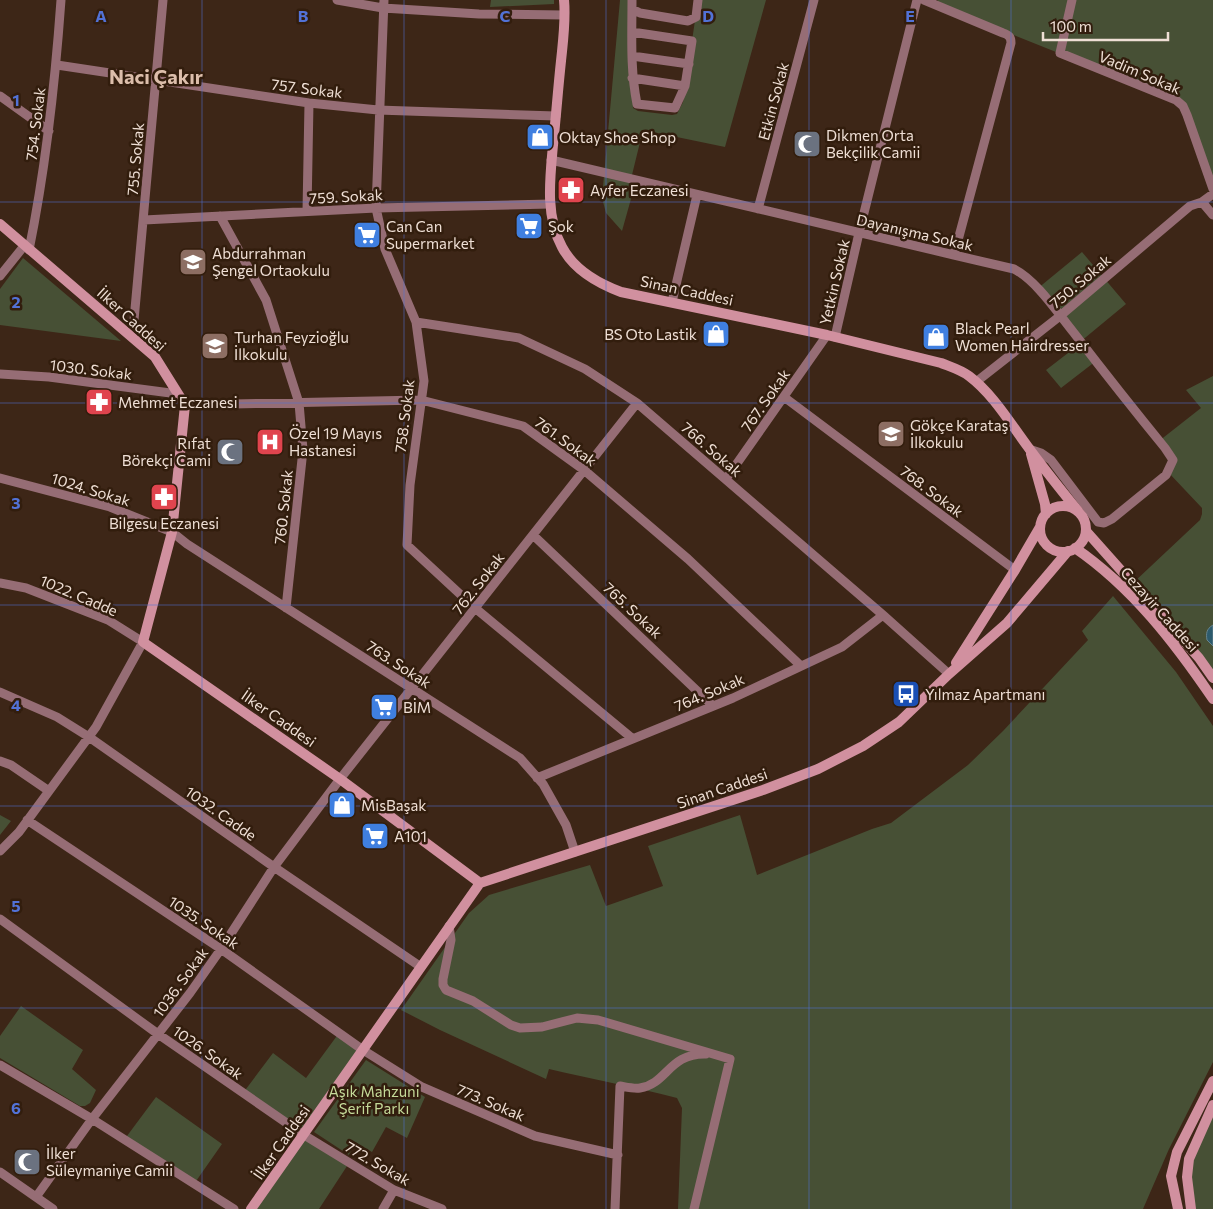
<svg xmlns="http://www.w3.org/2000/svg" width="1213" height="1209" viewBox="0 0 1213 1209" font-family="Commissioner,sans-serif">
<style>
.green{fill:#475035}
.water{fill:#2d5b6d;stroke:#67838c}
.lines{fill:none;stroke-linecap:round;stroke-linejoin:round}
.street{stroke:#966d75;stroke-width:9}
.secondary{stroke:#d1909f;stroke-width:10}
.grid{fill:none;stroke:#5272d7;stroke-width:1;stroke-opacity:0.55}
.labels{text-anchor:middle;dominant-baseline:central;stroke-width:5;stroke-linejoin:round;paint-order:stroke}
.street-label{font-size:15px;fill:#efdfd5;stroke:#321d0d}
.poi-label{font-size:15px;fill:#efdfd5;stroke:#321d0d;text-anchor:start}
.park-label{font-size:15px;fill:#c4da99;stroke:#321d0d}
.district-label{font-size:20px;font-weight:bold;fill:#dcbeab;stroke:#321d0d}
.grid-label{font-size:16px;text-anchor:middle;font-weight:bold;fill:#5272d7;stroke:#321d0d;stroke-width:5;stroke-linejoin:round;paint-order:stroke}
</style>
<rect width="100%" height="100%" fill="#3d2617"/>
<path class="green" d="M491,0H554V4L490,7Z
M620,0H632L633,108L638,111L672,115L677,114L683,102L698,0H766L725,147L643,130L631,179L636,181L622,231L606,213L602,198Z
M938,0H1213V189L1183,106L1066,56L936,4Z
M1082,252L1126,304L1080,342L1037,289Z
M23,258L121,341L0,325V289Z
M1081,343L1096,361L1061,388L1046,370Z
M1213,376V678L1133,583L1200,520L1202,514V508L1168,472L1172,460L1159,441L1201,408L1186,390Z
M1113,596L1176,672L1213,726V1062L1169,1149L1143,1209H678L682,1108L677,1098C635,1087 592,1079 549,1069L546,1079L440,1030L401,1010L469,913L489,895L590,865L606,906L663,886L648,846L740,815L757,875L872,829L891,823L968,765L1003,731L1088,640L1082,631Z
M0,815L11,821L0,835Z
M21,1006L83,1050L72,1069L96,1090L90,1103L85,1106H80L0,1058V1036Z
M339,1033L363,1050L304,1135L349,1163L319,1209H251L304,1135L243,1093L273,1053L306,1078Z
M366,1060L425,1097L407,1138L386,1127L372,1152L356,1143L349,1155L314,1132Z
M156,1097L222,1144L194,1184L124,1140Z
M1213,1105V1209H1191L1189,1159Z"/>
<path class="water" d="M1213,625V646L1207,640C1206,634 1206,629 1213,625Z"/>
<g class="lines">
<path class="street" d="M337,0L383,8L479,14L564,15
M384,0L376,208L385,249L416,322L424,381L410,485L407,545L475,608L633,739
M632,0C632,36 630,69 637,104L675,108L685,86L692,41L632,32
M924,0L1003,33C1009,35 1011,37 1011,43L954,255
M1072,0L1060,53L1176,100L1183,106L1187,115L1213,189
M632,9L640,13L688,21L696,17L698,0
M632,56L689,64
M57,65L309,103L378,110L556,116
M632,78L685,86
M0,96L49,131
M551,160L954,255L1014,269C1037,281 1057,312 1074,333C1104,372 1134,410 1165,448L1173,460L1166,475L1112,519L1104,523L1098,522L1051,460L1041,453L1029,449
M1202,202L1213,215
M758,209L814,0
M307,211L309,103
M220,216L266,300L299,403L303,450L286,608
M144,220L376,208L550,204
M29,250C46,167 55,84 61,0
M0,276L24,246
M672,302L697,195
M134,320L163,0
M416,322L519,338L585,369L637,403L883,615L949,674
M835,337L859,233L917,0
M0,374L49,377L178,394
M976,382L1060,316L1190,206L1202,202L1213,194
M784,397L1015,570
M185,405L421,400L523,426L584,470L688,559L801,666
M0,478L110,507L172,532L187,544L520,758L543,784L566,825L575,852
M726,479L827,335
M533,535L713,706
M0,583L26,588L108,620L143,642L96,727L19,832L0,851
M0,692L57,717L89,737L274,867L421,967
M0,761L11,765L49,791
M537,778L733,698L842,647L883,615
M27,820L221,949L363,1050L422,1087L535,1136L618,1155
M0,919L158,1034L304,1135L394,1190L442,1209
M449,926L451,940L443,979V985L446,990L473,1001L511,1025L520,1028L542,1027L577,1018L598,1020L730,1059L694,1209
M0,1065L92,1119L234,1209
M0,1172L53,1209
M36,1197L92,1119L190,993L221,949L274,867L340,779L637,403
M383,1209L394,1190
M615,1209L620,1086C626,1087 634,1089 640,1088C667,1084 669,1053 706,1054"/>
<path class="secondary" d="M564,0C566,20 563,41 561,61C558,89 556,117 553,145C550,178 545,216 562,247C574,270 597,283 621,292L827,335L941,363C951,367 961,370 969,376C993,394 1010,423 1028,447C1044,469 1061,490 1078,511
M0,224L155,357L185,405L172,532L143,642L340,779L480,883
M1031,454L1045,504L1046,514
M1040 529a23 23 0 1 1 46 0a23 23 0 1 1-46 0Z
M1086,531L1199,658L1213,678
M1075,548C1132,587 1175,643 1213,699
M956,663L1015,570L1040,527
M480,883L763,790L818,769L863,746L899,722L949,674L1007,623L1068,551
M251,1209L480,883
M1178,1209L1171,1176L1177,1152L1213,1081
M1191,1209L1187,1177L1189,1159L1213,1105"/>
</g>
<path class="grid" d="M202,0V1209M404,0V1209M606,0V1209M809,0V1209M1011,0V1209M0,202H1213M0,403H1213M0,605H1213M0,806H1213M0,1008H1213"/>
<defs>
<symbol id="shop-square" viewBox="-11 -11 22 22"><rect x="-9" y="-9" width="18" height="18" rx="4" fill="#3f7fe0" stroke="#321d0d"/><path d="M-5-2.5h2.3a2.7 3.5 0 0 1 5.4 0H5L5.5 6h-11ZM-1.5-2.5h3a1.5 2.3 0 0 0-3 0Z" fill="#fff"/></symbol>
<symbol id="mosque-square" viewBox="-11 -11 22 22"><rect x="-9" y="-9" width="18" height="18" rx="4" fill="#6b7280" stroke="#321d0d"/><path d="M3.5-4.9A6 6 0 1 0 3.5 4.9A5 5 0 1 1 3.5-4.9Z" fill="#fff"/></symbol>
<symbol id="pharmacy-square" viewBox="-11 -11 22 22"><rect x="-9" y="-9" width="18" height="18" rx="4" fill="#e0444e" stroke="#321d0d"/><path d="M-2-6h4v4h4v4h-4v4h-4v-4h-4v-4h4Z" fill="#fff"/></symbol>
<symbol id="supermarket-square" viewBox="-11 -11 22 22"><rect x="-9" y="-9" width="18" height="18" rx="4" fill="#3f7fe0" stroke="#321d0d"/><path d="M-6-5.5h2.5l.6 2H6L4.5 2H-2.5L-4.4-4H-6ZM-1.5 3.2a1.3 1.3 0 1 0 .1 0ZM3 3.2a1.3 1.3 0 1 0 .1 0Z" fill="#fff"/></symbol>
<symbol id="school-square" viewBox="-11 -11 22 22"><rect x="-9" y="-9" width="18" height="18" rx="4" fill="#8d6e63" stroke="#321d0d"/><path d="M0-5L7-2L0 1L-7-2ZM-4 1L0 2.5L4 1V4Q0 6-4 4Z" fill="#fff"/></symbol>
<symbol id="hospital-square" viewBox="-11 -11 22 22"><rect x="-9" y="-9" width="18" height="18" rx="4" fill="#e0444e" stroke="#321d0d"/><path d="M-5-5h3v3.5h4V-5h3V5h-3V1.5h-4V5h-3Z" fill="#fff"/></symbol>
<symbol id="bus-square" viewBox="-11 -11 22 22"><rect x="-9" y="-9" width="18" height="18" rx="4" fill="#1a4fb4" stroke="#321d0d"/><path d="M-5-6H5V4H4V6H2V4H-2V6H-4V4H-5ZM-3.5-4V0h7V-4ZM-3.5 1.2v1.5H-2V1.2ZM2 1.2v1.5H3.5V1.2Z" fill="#fff"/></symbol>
</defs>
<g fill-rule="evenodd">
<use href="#shop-square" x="524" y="121" width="32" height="32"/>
<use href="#mosque-square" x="791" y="128" width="32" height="32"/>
<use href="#pharmacy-square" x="555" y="174" width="32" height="32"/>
<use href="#supermarket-square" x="513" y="210" width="32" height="32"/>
<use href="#supermarket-square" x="351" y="219" width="32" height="32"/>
<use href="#school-square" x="177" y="246" width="32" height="32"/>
<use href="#shop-square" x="700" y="318" width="32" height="32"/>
<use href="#shop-square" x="920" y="321" width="32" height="32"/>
<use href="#school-square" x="199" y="330" width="32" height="32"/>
<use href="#pharmacy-square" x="83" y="386" width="32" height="32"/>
<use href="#school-square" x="875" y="418" width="32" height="32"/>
<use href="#hospital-square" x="254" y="426" width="32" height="32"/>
<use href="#mosque-square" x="214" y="436" width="32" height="32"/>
<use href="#pharmacy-square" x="148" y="481" width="32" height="32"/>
<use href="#bus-square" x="890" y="678" width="32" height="32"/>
<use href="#supermarket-square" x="368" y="691" width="32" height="32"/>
<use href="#shop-square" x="326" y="789" width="32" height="32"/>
<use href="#supermarket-square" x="359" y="820" width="32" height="32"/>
<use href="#mosque-square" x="11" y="1146" width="32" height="32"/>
</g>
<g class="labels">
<g class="street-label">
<text transform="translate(1140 72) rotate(23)">Vadim Sokak</text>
<text transform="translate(307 88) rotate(7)">757. Sokak</text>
<text transform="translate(773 101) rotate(-75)">Etkin Sokak</text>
<text transform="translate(35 124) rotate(-83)">754. Sokak</text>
<text transform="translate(135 159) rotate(-85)">755. Sokak</text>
<text transform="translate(346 196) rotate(-3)">759. Sokak</text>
<text transform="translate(915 232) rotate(13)">Dayanışma Sokak</text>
<text transform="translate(1080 281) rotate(-40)">750. Sokak</text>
<text transform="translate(834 282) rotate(-77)">Yetkin Sokak</text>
<text transform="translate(687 290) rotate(12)">Sinan Caddesi</text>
<text transform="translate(132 319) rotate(42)">İlker Caddesi</text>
<text transform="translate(91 369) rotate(7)">1030. Sokak</text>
<text transform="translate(765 400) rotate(-55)">767. Sokak</text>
<text transform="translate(404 416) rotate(-83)">758. Sokak</text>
<text transform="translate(566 441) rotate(36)">761. Sokak</text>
<text transform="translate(712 449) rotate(41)">766. Sokak</text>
<text transform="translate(91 489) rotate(17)">1024. Sokak</text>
<text transform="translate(932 491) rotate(37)">768. Sokak</text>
<text transform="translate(283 507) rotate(-84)">760. Sokak</text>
<text transform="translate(478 583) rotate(-52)">762. Sokak</text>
<text transform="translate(79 595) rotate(23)">1022. Cadde</text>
<text transform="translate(1160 609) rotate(48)">Cezayir Caddesi</text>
<text transform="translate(633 610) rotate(43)">765. Sokak</text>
<text transform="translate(399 664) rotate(33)">763. Sokak</text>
<text transform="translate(709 692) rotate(-23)">764. Sokak</text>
<text transform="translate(279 718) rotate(35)">İlker Caddesi</text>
<text transform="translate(722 788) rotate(-19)">Sinan Caddesi</text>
<text transform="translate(221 813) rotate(35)">1032. Cadde</text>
<text transform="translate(204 922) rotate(34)">1035. Sokak</text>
<text transform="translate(180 982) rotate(-54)">1036. Sokak</text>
<text transform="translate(208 1052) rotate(35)">1026. Sokak</text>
<text transform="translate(491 1102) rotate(23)">773. Sokak</text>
<text transform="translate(281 1142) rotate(-55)">İlker Caddesi</text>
<text transform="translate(378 1163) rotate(30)">772. Sokak</text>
</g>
<g class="poi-label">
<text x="826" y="135">Dikmen Orta<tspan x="826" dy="17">Bekçilik Camii</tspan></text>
<text x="559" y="137">Oktay Shoe Shop</text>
<text x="590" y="190">Ayfer Eczanesi</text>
<text x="386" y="226">Can Can<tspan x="386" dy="17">Supermarket</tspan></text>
<text x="548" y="226">Şok</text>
<text x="212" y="253">Abdurrahman<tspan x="212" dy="17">Şengel Ortaokulu</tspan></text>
<text x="955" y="328">Black Pearl<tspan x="955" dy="17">Women Hairdresser</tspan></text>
<text x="697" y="334" text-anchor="end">BS Oto Lastik</text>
<text x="234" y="337">Turhan Feyzioğlu<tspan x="234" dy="17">İlkokulu</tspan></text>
<text x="118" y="402">Mehmet Eczanesi</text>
<text x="910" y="425">Gökçe Karataş<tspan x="910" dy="17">İlkokulu</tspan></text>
<text x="289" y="433">Özel 19 Mayıs<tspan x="289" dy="17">Hastanesi</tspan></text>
<text x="211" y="443" text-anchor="end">Rıfat<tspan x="211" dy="17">Börekçi Cami</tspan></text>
<text x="164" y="523" text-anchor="middle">Bilgesu Eczanesi</text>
<text x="925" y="694">Yılmaz Apartmanı</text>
<text x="403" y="707">BİM</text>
<text x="361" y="805">MisBaşak</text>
<text x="394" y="836">A101</text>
<text x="46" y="1153">İlker<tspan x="46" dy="17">Süleymaniye Camii</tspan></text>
</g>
<g class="park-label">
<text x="374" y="1091">Aşık Mahzuni<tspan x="374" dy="17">Şerif Parkı</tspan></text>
</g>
<g class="district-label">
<text x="156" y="76">Naci Çakır</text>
</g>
</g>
<g class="grid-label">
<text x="101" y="22">A</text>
<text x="303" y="22">B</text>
<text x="505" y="22">C</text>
<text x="708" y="22">D</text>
<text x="910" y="22">E</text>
<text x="16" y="106">1</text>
<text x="16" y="308">2</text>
<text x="16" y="509">3</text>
<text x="16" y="711">4</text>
<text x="16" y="912">5</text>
<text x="16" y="1114">6</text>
</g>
<path d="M1043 32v8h125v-8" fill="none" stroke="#efdfd5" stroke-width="2.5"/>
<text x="1050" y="32" font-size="15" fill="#efdfd5" stroke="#321d0d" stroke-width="4" paint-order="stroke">100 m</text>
</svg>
